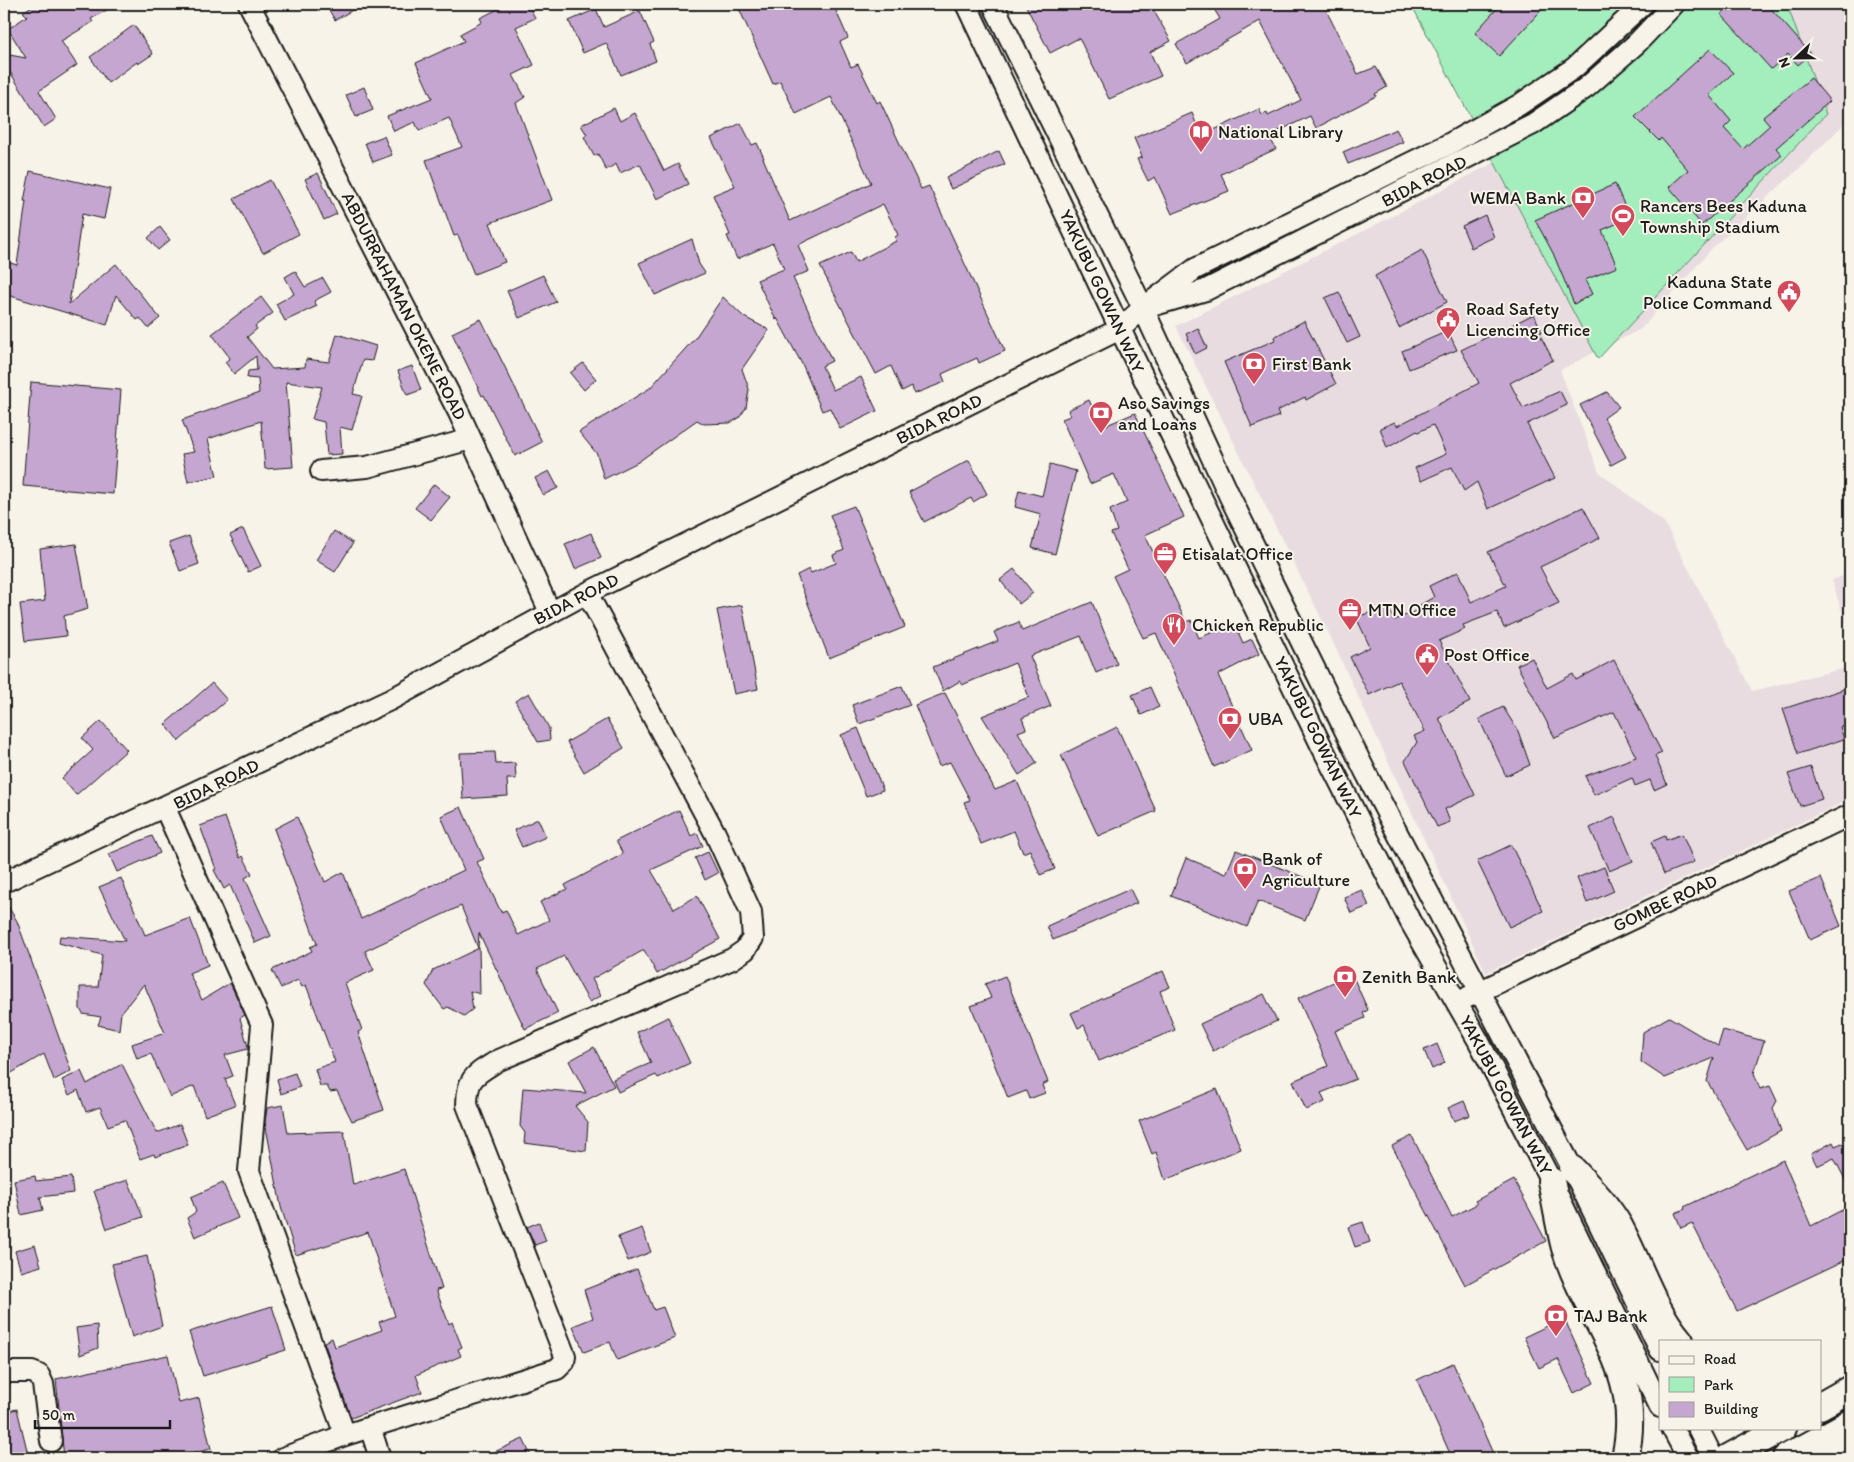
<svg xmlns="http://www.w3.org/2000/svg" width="1854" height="1462" viewBox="0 0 1854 1462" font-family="Itim,sans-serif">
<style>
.built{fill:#e8dce1}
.green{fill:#a4edbc;stroke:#60846c}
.building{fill:#c5a6d1;stroke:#1c1c1c}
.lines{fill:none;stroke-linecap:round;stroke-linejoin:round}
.minor-casing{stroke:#1c1c1c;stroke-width:24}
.major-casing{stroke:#1c1c1c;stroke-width:30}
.minor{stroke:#f7f3e8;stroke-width:20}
.major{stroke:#f7f3e8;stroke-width:26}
.labels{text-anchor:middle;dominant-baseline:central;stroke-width:4;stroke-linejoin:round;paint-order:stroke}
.poi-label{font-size:18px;fill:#1c1c1c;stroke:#f7f3e8;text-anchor:start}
.street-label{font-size:18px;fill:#1c1c1c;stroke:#f7f3e8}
</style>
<rect width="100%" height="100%" fill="#f7f3e8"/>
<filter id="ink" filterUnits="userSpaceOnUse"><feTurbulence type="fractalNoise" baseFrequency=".02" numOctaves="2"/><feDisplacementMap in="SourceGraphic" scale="10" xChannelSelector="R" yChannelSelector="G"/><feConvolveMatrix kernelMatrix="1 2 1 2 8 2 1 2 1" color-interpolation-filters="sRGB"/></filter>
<g filter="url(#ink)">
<path class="built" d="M1700,4H1850V118L1802,166L1714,246L1641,329L1560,370L1599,472L1664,522L1752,691L1850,667V799L1486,973L1330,636L1176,326L1387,219L1555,130Z
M1850,573V638L1832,580Z"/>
<path class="green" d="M1411,4H1787L1826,114L1598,359Z"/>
<path class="building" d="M35,4H117L91,19L93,22L61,41L77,65L39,91L56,119L44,127L10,72L4,76V54L26,58L8,29L27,16L23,12Z
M325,4H363L335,20Z
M508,4H528L535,18L516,27L534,65L513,75L525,97L516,103L552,200L490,223L505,262L474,274L458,235L454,236L426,160L462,147L449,118L419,131L415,122L394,131L387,116L432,98L416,63L464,41L460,34L482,22L480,18Z
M737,4H833L848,38L840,42L851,67L858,64L877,103L880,101L921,189L929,186L1005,351L979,363L977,358L942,374L945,382L914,394L912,386L902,391L891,366L876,374L820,266L851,252L856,262L896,241L895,237L898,235L883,204L798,245L809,271L793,278L832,361L822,366L833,390L861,377L877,411L840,429L830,408L822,411L803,366L777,318L776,320L757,280L784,269L773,243L737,259L727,236L730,235L713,195L735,186L711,138L741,123L752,145L757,143L764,158H763L790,221L871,183L831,97L796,114L780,81L773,84Z
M1025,4H1150L1171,41L1150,52L1161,76L1109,99L1079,38L1050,53Z
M1211,4H1323L1358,74L1376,67L1387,87L1375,94L1376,96L1316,128L1310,116L1277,132L1279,136L1271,140L1276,149L1221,174L1229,191L1172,214L1155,177L1148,181L1137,159L1142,157L1134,138L1192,113L1201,136L1259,109L1262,115L1267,113L1268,116L1301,100L1260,21L1187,63L1176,44L1220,19Z
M1501,4H1547L1499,56L1475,33Z
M1733,4H1767L1811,54L1798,65L1788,54L1771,69L1721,14Z
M596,9L604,27L640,11L654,42L650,44L656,61L621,75L606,43L583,53L569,21Z
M134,25L153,54L138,64L137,62L108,83L90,57Z
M1710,49L1733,73L1709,95L1731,121L1724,128L1743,149L1770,125L1763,117L1811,78L1830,101L1776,148L1782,155L1702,225L1669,187L1688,170L1661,138L1659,141L1635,117Z
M364,87L373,110L356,117L346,95Z
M614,108L620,121L635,113L664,171L678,164L688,184L657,199L640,164L620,173L616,164L606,170L598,154L594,156L584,137L587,135L581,125Z
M1396,129L1403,142L1348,164L1343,152Z
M384,136L392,155L373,162L365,143Z
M999,151L1005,164L951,189L946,178Z
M30,171L110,189L104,219L82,214L69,304L116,264L160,318L148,328L140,318L137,320L116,295L107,325L4,294V261L17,265L26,201H24Z
M318,173L337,214L324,220L305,179Z
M270,180L299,234L263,253L234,199Z
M1615,184L1630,218L1602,230L1617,267L1585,280L1592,294L1574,304L1553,253L1535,220Z
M1485,215L1494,237L1471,248L1462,226Z
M160,227L170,240L158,250L148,238Z
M692,239L699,264L705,273L655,295L639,263Z
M1422,250L1447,302L1399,328L1375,276Z
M295,271L305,287L323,278L331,292L314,301L317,306L285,321L276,304L294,294L285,277Z
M543,275L556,302L519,318L507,291Z
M1339,292L1360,337L1347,343L1325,298Z
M261,297L273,313L255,326L257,329L247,337L272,369L305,367L306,359L329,362L337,334L376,346L372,361L363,360L353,394L362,396L352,430L340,427L342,454L327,455L324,422L312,419L322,387L286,382L293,467L265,469L261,421L208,439L217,476L188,482L182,454L194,452L182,420L259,393L258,379L247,378L248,371L257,370L256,356L234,374L225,362L230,358L212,334Z
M723,297L744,317L769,330L742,369L749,389L746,408L739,418L730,423L704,424L697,420L638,462L604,479L597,454L579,432L650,388L695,338Z
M1534,314L1542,332L1539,333L1553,360L1510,383L1523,408L1560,391L1567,405L1527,424L1555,478L1488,509L1477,482L1464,491L1452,467L1421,481L1415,468L1446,454L1433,425L1418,432L1417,431L1387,448L1380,428L1395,422L1397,426L1479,383L1461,350Z
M481,319L542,442L515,456L484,395L482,396L452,333Z
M1304,321L1336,384L1306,400L1305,397L1277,411L1279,416L1252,427L1224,362L1275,340L1274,337Z
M1198,328L1207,348L1195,354L1186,334Z
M1448,331L1457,350L1409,369L1402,351Z
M583,363L596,379L584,390L570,373Z
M412,366L421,390L407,395L398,371Z
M31,382L121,390L113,494L23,486Z
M1607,392L1619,407L1604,418L1626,457L1611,465L1580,405Z
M1089,400L1102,427L1135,413L1184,517L1145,535L1186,622L1191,620L1199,638L1234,623L1243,643L1252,639L1259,654L1218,675L1252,750L1214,767L1156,633L1143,638L1113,576L1128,569L1111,533L1117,531L1110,510L1127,502L1114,474L1090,484L1062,419L1070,416L1068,410Z
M969,460L987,494L973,502L971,498L924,522L909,492Z
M1050,464L1076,471L1055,554L1032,548L1041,514L1015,507L1019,490L1042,496Z
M549,471L558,488L543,495L535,478Z
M434,484L450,497L431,520L415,508Z
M854,506L905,627L829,658L797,575L809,569L811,573L836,563L833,555L844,550L830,515Z
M1583,507L1600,538L1540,567L1559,603L1504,628L1497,612L1463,625L1465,629L1439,641L1470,702L1439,718L1475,795L1445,809L1450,822L1437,827L1405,761L1417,742L1414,736L1425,731L1399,681L1369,695L1350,657L1370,647L1356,617L1388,607L1395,620L1420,609L1418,606L1434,597L1429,586L1458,572L1471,602L1506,586L1488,552Z
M243,529L261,566L248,572L230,535Z
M334,531L353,543L335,572L316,560Z
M591,533L601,558L575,569L565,544Z
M189,536L199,564L180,571L169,543Z
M76,544L88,609L64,616L66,636L25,641L20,604L45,601L40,549Z
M1014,569L1033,593L1019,604L1000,580Z
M1092,602L1117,664L1096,673L1081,636L1030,656L1051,706L1022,718L1026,729L1018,732L1037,763L1019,775L982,716L1029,697L1015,663L962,685L960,681L943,691L933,667L998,641L994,632L1019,622L1022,631Z
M742,605L758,689L734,694L717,610Z
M1532,658L1547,688L1573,674L1576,680L1614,660L1662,753L1655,756L1667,784L1654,790L1650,780L1635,786L1632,778L1594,795L1585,776L1636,757L1614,712L1555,738L1517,665Z
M212,683L227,700L179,741L165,724Z
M902,686L910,705L859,724L852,705Z
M1150,687L1159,707L1141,715L1132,695Z
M1850,687V724L1840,727L1844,739L1798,754L1783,709Z
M529,693L549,728L550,740L538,742L515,701Z
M945,693L995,790L1017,781L1055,869L1040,875L1030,850L1023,853L1014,831L981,844L964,802L970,800L950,762L939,766L915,705Z
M1503,707L1518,731L1530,765L1506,776L1479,719Z
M607,719L624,748L584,772L567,742Z
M101,721L127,750L76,795L62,778L93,750L82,738Z
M1117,727L1156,811L1098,836L1061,755Z
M858,728L883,790L866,796L841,735Z
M495,752L496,764L515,763L516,779H507L508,796L463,799L460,753Z
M1811,767L1822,799L1800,806L1788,774Z
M461,807L484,859L477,862L501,912L506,910L518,935L549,920L540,902L567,889L565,885L623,854L616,841L679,810L691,836L697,833L703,846L651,870L674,909L697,896L720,939L657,974L644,950L592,979L601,996L589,1002L564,956L537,969L558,1013L525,1029L479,933L478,948L461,906L365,951L374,970L345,983L362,1030L358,1032L384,1110L352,1121L337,1091L330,1092L327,1086H320L315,1069L335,1062L306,985L302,987L298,980L281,988L272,970L312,951L310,947L317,944L274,829L297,817L325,882L343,872L361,919L464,870L441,816Z
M225,817L240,858L243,856L252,874L245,878L271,936L255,943L230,885L224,889L214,870L216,869L200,826Z
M1614,817L1633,861L1609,871L1590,828Z
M538,819L546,837L522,847L514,830Z
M1682,834L1694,862L1664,874L1651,842L1665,836L1666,840Z
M152,836L160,853L117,872L109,854Z
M1511,845L1543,911L1509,927L1477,861Z
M1236,850L1320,884L1305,920L1258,901L1247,927L1171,896L1186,858L1226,874Z
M708,852L718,873L705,880L695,858Z
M1604,867L1614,891L1587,903L1577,878Z
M121,878L145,935L190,918L208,965L189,973L202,1000L230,983L232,987L245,1015L240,1018L248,1047V1049L225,1055L233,1076L225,1079L235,1105L205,1116L194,1086L170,1097L151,1054L137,1059L132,1044L165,1033L144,984L121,1013L119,1030L98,1025L101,1017L83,1014L80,1009V987H98L102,955L59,943L60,936L125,941L99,887Z
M1821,878L1841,926L1810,940L1789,891Z
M1130,889L1137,903L1053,940L1047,926Z
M1362,890L1369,906L1351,913L1344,897Z
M4,900L17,921L71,1071L54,1080L44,1054L8,1075L4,1067Z
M479,948L480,994L470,991L473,1009L464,1016L448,1007L444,1009L426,985L433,970Z
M1163,971L1170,987L1160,991L1175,1030L1099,1061L1084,1025L1078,1028L1071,1013Z
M1005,976L1048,1082L1042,1085L1045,1093L1029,1099L1026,1091L1008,1098L971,1006L991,998L985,984Z
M1347,976L1349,981L1354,979L1368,1010L1363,1013L1365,1018L1335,1031L1356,1079L1321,1093L1325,1102L1306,1110L1293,1081L1328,1066L1298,998Z
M1264,994L1277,1021L1213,1051L1200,1024Z
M668,1017L690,1063L658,1078L656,1075L618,1092L613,1079L651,1063L637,1032Z
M1669,1017L1718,1046L1723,1030L1764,1041L1754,1073L1760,1089L1770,1086L1777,1101L1773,1108L1781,1131L1747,1150L1707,1081L1714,1058L1665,1078L1641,1062L1643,1032Z
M1437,1044L1445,1063L1432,1069L1424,1050Z
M594,1047L614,1086L575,1106L588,1122L586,1151L524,1143L525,1133L520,1126L523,1088L586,1093L569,1061Z
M122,1064L157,1133L180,1124L188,1145L155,1157L154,1154L140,1159L125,1120L108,1126L100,1107L86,1112L78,1090L69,1095L62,1080L81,1071L87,1084Z
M295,1073L300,1087L281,1094L277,1079Z
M1217,1089L1241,1149L1165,1180L1156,1152L1152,1154L1139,1121Z
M1464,1101L1470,1115L1454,1121L1448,1108Z
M283,1105L288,1133L344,1131L353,1185L404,1169L442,1289L436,1290L449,1324L452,1322L462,1347L458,1349L461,1356L416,1375L422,1392L351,1418L324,1342L332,1338L335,1347L382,1330L379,1322L395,1316L368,1232L296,1255L281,1207L265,1122L267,1108Z
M1412,1136L1452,1217L1477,1204L1475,1201L1514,1180L1546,1241L1465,1285L1392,1146Z
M1833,1142L1835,1146L1842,1143L1844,1146L1850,1143V1189L1834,1158L1817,1166L1811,1154Z
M1783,1160L1811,1226L1850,1206V1258L1737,1311L1692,1223L1681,1228L1675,1213L1685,1209L1684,1207Z
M35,1176L36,1181L71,1177L73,1193L40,1197L43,1210L21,1215L14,1180Z
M128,1180L143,1217L107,1229L94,1191Z
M223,1183L238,1218L195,1237L187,1218L196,1212L191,1197Z
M539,1222L546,1241L535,1245L527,1227Z
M1363,1222L1370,1242L1355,1247L1348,1227Z
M642,1228L651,1252L628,1261L618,1237Z
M35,1245L41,1266L21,1272L15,1251Z
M147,1256L162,1326L132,1337L112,1264Z
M637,1269L654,1310L663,1307L675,1338L617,1360L610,1342L584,1352L573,1326L593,1318L584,1290Z
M272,1306L286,1350L203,1376L189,1332Z
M1564,1318L1594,1383L1574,1393L1558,1359L1539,1368L1524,1337Z
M97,1325L98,1348L80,1355L76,1328Z
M168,1355L179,1403L199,1398L211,1449L173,1458H64L56,1379Z
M1453,1363L1495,1458H1452L1417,1380Z
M17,1409L29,1458H4V1412Z
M523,1439L532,1458H481Z"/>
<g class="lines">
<defs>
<path id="minor" d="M249,4L459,413L550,612
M966,4L1120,329L1322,747L1410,921L1478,1040L1551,1181L1660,1407
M993,4L1143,308L1230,497L1366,773L1573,1170L1660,1350
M1155,305L1206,290L1533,124L1587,87L1637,43L1674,4
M321,471L367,467L471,439
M165,808L262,1025L249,1171L345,1435
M4,882L390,700L587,593L1120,329L1143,308L1195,269L1449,144L1519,105L1574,68L1643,4
M1468,997L1850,815
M4,1372H32L39,1375L43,1384L51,1441
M370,1427L380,1458
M1672,1428L1688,1458
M1698,1428L1713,1458
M283,1458L345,1435L557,1369L564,1362L565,1356L467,1105C467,1077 475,1075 497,1061L732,959L745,950L753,938L751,912L715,833L587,593"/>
<path id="major" d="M1573,1170C1589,1187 1607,1205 1619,1226C1639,1263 1652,1308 1680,1341
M1551,1181C1556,1203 1559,1226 1565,1248C1589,1325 1645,1369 1625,1458
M1820,1406L1850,1389
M1728,1458L1783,1428
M1786,1458L1850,1423
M1833,1458L1846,1425"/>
</defs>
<use href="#minor" class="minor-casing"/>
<use href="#major" class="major-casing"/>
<use href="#minor" class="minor"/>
<use href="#major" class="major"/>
</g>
</g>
<defs>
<symbol id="library-pin" viewBox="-11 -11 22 30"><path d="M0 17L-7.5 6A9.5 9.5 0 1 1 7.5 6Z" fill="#d1495b" stroke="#f7f3e8"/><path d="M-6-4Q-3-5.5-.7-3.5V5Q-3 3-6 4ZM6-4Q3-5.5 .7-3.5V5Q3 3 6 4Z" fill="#fff"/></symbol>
<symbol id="bank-pin" viewBox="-11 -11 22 30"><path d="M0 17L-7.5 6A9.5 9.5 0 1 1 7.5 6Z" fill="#d1495b" stroke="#f7f3e8"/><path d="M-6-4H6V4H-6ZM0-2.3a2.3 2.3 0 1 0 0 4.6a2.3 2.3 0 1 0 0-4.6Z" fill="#fff"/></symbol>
<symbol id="stadium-pin" viewBox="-11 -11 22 30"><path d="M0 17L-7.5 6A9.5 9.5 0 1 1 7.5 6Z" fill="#d1495b" stroke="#f7f3e8"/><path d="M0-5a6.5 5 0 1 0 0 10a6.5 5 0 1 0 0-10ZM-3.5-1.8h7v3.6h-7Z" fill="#fff"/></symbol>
<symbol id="civic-pin" viewBox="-11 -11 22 30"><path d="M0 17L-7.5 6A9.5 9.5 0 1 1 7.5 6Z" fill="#d1495b" stroke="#f7f3e8"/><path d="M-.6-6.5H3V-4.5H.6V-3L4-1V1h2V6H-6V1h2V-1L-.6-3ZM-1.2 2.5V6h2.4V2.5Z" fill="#fff"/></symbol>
<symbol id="office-pin" viewBox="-11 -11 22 30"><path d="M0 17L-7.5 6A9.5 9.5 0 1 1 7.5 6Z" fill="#d1495b" stroke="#f7f3e8"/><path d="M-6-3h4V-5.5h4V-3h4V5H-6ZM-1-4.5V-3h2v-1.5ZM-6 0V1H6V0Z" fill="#fff"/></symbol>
<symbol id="restaurant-pin" viewBox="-11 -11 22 30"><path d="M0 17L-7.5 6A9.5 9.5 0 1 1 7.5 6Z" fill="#d1495b" stroke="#f7f3e8"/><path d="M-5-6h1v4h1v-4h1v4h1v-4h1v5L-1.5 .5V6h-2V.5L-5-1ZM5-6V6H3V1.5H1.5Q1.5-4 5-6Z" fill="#fff"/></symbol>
</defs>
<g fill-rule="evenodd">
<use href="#library-pin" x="1187" y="118" width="28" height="38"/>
<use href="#bank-pin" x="1569" y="184" width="28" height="38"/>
<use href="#stadium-pin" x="1609" y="202" width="28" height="38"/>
<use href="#civic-pin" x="1775" y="278" width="28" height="38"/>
<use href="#civic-pin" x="1434" y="305" width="28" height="38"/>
<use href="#bank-pin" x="1240" y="350" width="28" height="38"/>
<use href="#bank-pin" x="1087" y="399" width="28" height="38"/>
<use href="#office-pin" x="1151" y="540" width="28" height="38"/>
<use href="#office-pin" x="1336" y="596" width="28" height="38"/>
<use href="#restaurant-pin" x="1160" y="611" width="28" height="38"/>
<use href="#civic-pin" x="1413" y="641" width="28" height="38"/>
<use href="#bank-pin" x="1216" y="705" width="28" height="38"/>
<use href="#bank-pin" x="1231" y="855" width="28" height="38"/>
<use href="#bank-pin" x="1331" y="963" width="28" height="38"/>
<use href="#bank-pin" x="1542" y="1302" width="28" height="38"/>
</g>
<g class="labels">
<g class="poi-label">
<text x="1218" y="132">National Library</text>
<text x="1566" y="198" text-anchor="end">WEMA Bank</text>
<text x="1640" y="206">Rancers Bees Kaduna<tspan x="1640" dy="21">Township Stadium</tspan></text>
<text x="1772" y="282" text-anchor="end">Kaduna State<tspan x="1772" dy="21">Police Command</tspan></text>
<text x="1466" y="309">Road Safety<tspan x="1466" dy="21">Licencing Office</tspan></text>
<text x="1272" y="364">First Bank</text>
<text x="1118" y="403">Aso Savings<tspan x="1118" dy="21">and Loans</tspan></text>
<text x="1182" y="554">Etisalat Office</text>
<text x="1368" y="610">MTN Office</text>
<text x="1192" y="625">Chicken Republic</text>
<text x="1444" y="655">Post Office</text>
<text x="1248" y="719">UBA</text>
<text x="1262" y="859">Bank of<tspan x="1262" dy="21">Agriculture</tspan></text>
<text x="1362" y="977">Zenith Bank</text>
<text x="1574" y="1316">TAJ Bank</text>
</g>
<g class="street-label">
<text transform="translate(1424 181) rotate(-27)">BIDA ROAD</text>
<text transform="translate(1102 291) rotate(65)">YAKUBU GOWAN WAY</text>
<text transform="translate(404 306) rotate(63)">ABDURRAHAMAN OKENE ROAD</text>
<text transform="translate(939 419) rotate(-26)">BIDA ROAD</text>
<text transform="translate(576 599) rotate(-27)">BIDA ROAD</text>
<text transform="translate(1318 737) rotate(64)">YAKUBU GOWAN WAY</text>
<text transform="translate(216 784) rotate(-26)">BIDA ROAD</text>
<text transform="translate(1665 903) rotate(-25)">GOMBE ROAD</text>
<text transform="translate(1506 1095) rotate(62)">YAKUBU GOWAN WAY</text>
</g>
</g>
<rect width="1854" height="1462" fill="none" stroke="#f7f3e8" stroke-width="20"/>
<rect x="10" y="10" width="1834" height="1442" fill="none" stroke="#1c1c1c" stroke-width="2" filter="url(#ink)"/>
<rect x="1659" y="1340" width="162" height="90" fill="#f7f3e8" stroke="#9f9d96"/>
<rect x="1669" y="1356" width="25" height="8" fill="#f7f3e8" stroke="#9f9d96"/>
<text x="1704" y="1364" font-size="15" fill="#1c1c1c">Road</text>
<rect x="1669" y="1377" width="25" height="15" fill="#a4edbc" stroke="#9f9d96"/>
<text x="1704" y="1390" font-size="15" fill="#1c1c1c">Park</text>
<rect x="1669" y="1402" width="25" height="15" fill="#c5a6d1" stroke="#9f9d96"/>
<text x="1704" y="1414" font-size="15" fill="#1c1c1c">Building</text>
<g transform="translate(1796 58) rotate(248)" stroke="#f7f3e8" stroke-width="4" paint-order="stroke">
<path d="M0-4L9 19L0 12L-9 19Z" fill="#1c1c1c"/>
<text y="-8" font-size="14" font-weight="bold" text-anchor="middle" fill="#1c1c1c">N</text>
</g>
<path d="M35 1420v8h135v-8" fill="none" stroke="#1c1c1c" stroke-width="2.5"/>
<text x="42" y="1420" font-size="15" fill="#1c1c1c" stroke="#f7f3e8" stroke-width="4" paint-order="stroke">50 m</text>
</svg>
